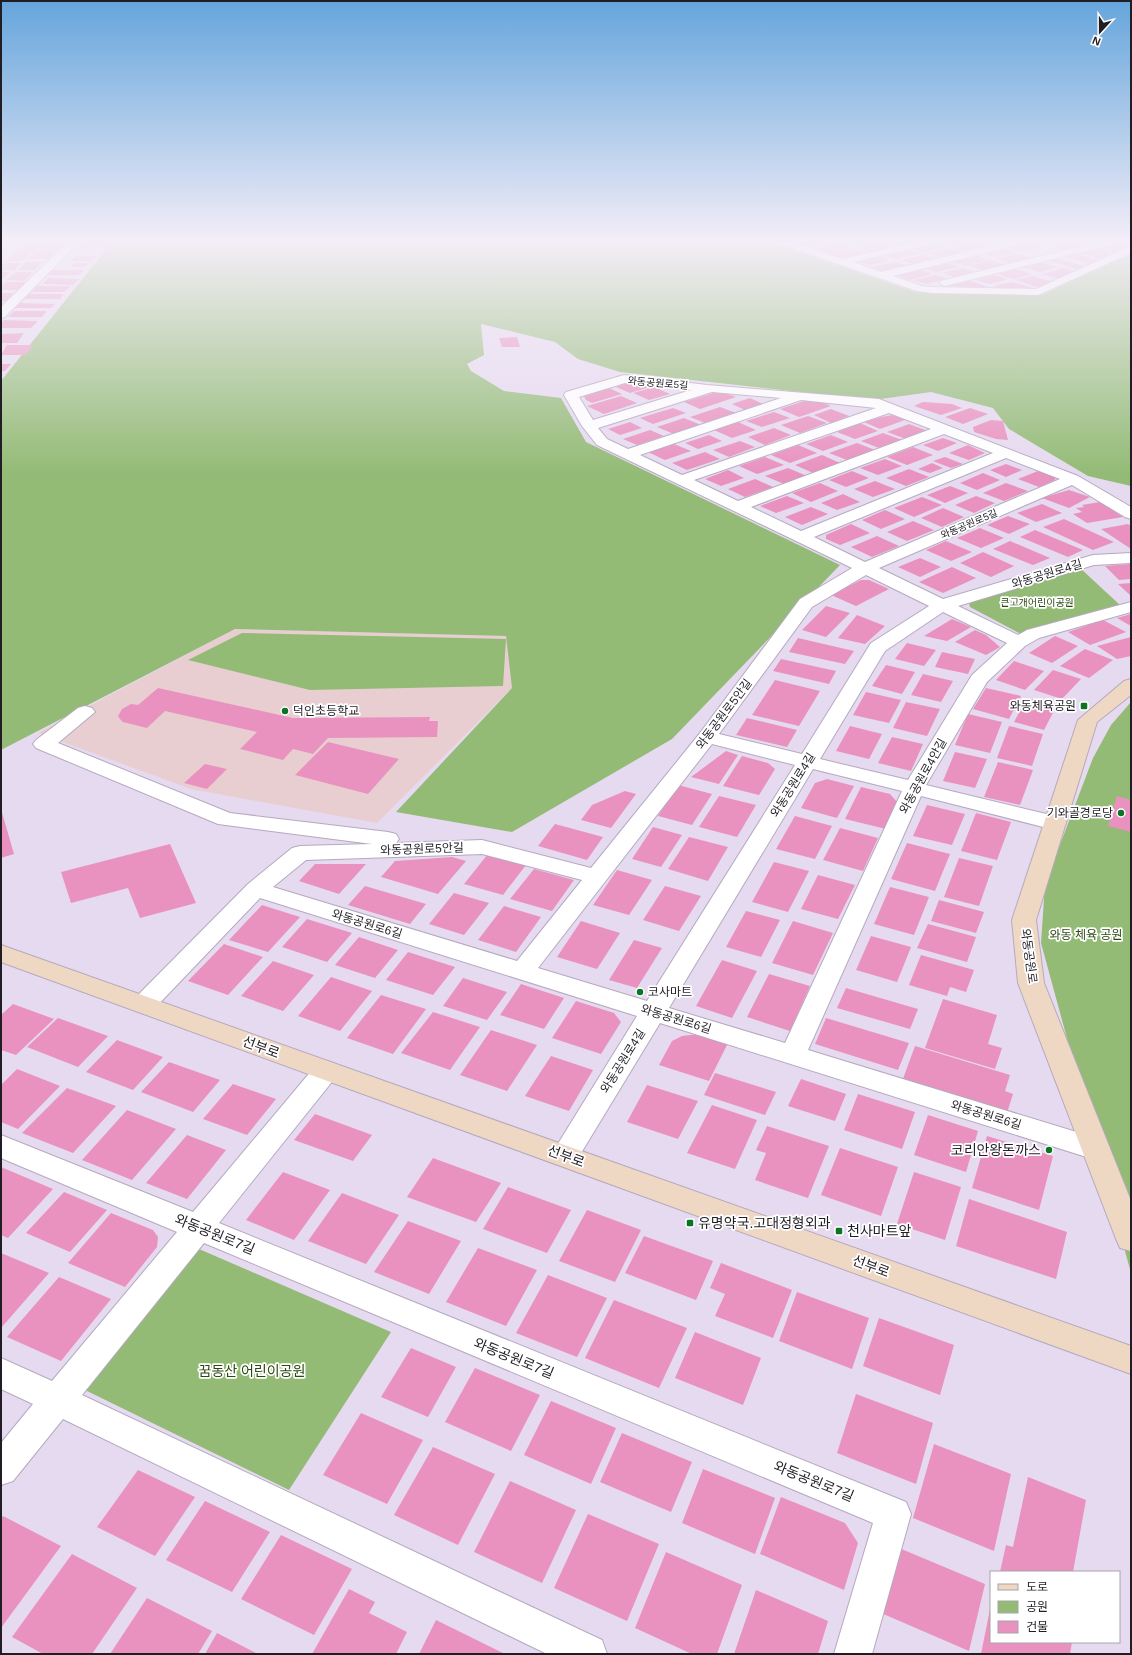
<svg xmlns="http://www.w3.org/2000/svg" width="1132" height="1655" viewBox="0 0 1132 1655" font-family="Arial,'Noto Sans KR',sans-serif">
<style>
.education{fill:#e8ced1}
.green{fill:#93bb76}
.building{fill:#e992bf}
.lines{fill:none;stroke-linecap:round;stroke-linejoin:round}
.street-casing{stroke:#b5a9be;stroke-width:2}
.secondary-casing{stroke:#b5a9be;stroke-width:2}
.street{fill:#fff;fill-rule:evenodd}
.secondary{fill:#eed8c4;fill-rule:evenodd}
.poi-dot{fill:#0c7425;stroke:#fff;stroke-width:1.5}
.labels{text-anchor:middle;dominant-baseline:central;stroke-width:3.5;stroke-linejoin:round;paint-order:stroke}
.far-street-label{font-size:10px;fill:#211d25;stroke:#fff}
.far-park-label{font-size:10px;fill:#2c4911;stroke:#fff}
.street-label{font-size:12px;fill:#211d25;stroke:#fff}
.poi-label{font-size:12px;fill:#211d25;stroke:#fff;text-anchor:end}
.park-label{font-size:12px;fill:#2c4911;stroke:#fff}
.near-street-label{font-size:14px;fill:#211d25;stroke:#fff}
.near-poi-label{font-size:14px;fill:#211d25;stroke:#fff;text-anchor:start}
.near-park-label{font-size:14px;fill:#2c4911;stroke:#fff}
</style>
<rect width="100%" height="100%" fill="#e6daf0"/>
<path class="education" d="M235,629L506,636L512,688L377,823L191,789L38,733Z"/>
<path class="green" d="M112,242H741L747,243L771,242L915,292L1042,295L1131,253V486L1088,476L1009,429L993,408L931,392L873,400L620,372L578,359L555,342L481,324L484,355L467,364L471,371L504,391L561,398L586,442L840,565L672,739L512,832L396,812L512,688L506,636L235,629L1,750V381Z
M1079,567L1121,606L1100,610L1027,634L1019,633L970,607L969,604L1027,577Z
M242,633L506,639L503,686L310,690L188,660Z
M1131,702V1273L1041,943L1045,884L1093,758L1111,725Z
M199,1249L391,1332L289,1490L85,1390Z"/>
<path class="building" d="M26,242H44L34,252H16Z
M82,242H112L107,247H77Z
M795,242H817L820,243L807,246Z
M847,242H880L861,247Z
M891,242H913L901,245Z
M940,242H970L953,246Z
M1035,242H1057L1046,245Z
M1068,242L1084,245L1065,250L1050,246Z
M46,243H65L57,251H38Z
M881,243L893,247L873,252L860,248Z
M973,243L984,246L965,251L954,248Z
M1028,243L1042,247L1022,252L1007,248Z
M1117,243L1128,246L1114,252L1098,248Z
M842,244L853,248L830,253L819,249Z
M935,244L946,247L926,252L915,249Z
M950,248L963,252L942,257L929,253Z
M854,249L867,253L845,258L833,254Z
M1001,249L1013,253L996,257L984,254Z
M1095,249L1110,253L1101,259L1080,253Z
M907,250L918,254L896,259L884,256Z
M35,252H55L48,259H28Z
M14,253H31L22,261H6Z
M1073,253L1101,261L1090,264L1062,255Z
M1017,254L1031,258L1010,263L997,259Z
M922,255L935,259L914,264L901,260Z
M974,255L988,260L965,266L951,261Z
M76,256H97L92,261H71Z
M878,256L890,260L869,265L857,261Z
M1056,258L1086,267L1077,269L1047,260Z
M991,260L1006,265L984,271L969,266Z
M26,262H43L34,270H17Z
M895,262L906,265L883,271L872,267Z
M1040,262L1058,267L1040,272L1022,267Z
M3,263H22L14,270H1V265Z
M74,263H89L85,267H70Z
M947,263L959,267L936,272L924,268Z
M963,268L976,272L955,277L942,273Z
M1064,268L1077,272L1061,279L1042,274Z
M918,269L932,274L910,280L896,275Z
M1016,269L1032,274L1014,279L998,274Z
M51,270H84L79,275H46Z
M1,272H10L2,280Z
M16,272H33L24,281L6,280Z
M936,275L948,279L926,284L914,280Z
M994,275L1008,279L990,284L976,280Z
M1032,276L1054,282L1037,287L1016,280Z
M48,278L79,279L73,285L43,284Z
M968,280L991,288L946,286Z
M6,282H27L18,290H1V286Z
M1012,282L1033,288L1027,290L1002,289L994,286Z
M37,286H70L64,292H31Z
M1,293H14L6,301H1Z
M29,294H64L60,299H24Z
M20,303L55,304L51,308H15Z
M14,311H47L42,317H8Z
M4,320L38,321L31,328H1V323Z
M24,333L17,343H1V334Z
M517,337L520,347H502L499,338Z
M7,345H33L26,355H1Z
M1,364H11L5,371H1Z
M630,382L653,386L630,393L616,387Z
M607,387L622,394L592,403L586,400L583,394Z
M654,387L670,394L649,400L633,393Z
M720,391L736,397L700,409L684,402Z
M621,396L637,403L604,414L587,406Z
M750,398L763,404L745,410L732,404Z
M804,401H819L831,406L799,417L780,409Z
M923,402L952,404L962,408L941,415L914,406Z
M720,407L736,413L705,423L690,417Z
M673,408L686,413L653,424L640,418Z
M970,408L988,414L963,424L945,417Z
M831,409L849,416L831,423L814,415Z
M774,412L790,418L762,427L746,421Z
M893,415L905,420L880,429L864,422L881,417Z
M808,416L827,423L800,433L781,425Z
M684,418L701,425L674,434L657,427Z
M991,420L1003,421L1008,440L996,439L974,432L973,427Z
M630,422L642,428L620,435L608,429Z
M738,422L756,430L732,438L714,430Z
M860,423L878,431L855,439L837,432Z
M909,424L928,431L906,439L887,432Z
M774,428L791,435L765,445L748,437Z
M650,430L664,436L637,445L623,439Z
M883,433L902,440L879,448L861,441Z
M709,435L722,441L698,449L685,443Z
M831,435L848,442L823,451L806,444Z
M943,438L957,443L938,451L923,445Z
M740,441L755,447L729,457L713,450Z
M857,443L875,450L847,460L829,453Z
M674,444L691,451L665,460L648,452Z
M798,445L817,453L790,463L771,455Z
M968,445L985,453L969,460L949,453Z
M913,447L933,455L907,465L887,457Z
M705,452L720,459L687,470L672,463Z
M822,455L840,463L813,473L795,465Z
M765,457L784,465L757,474L739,466Z
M945,457L963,464L951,468L933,461Z
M885,459L902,466L878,475L860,468Z
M932,463L943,468L930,473L918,469Z
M1006,464L1022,470L1006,477L990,470Z
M788,468L807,476L784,484L765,476Z
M909,469L929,477L906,486L886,478Z
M728,470L744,478L721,486L705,479Z
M852,471L869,478L846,487L829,480Z
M1038,471L1055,477V480L1039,487L1018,479Z
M983,473L1000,480L977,490L960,483Z
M755,479L773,487L745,497L728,489Z
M875,481L895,489L873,497L854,489Z
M820,483L838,491L811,502L792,493Z
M1006,483L1028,491L1004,501L983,493Z
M950,486L968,493L945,503L927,495Z
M1069,490L1090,497L1069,508L1042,498Z
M843,494L860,502L837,510L821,503Z
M787,496L804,503L776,513L760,506Z
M976,496L995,503L974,513L955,505Z
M922,497L942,505L914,517L894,508Z
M1100,502L1123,517L1087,523L1073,514L1082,512L1076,508L1084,507L1082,505Z
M1042,504L1062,513L1036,522L1017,513Z
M811,507L828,514L802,525L785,517Z
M943,508L964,517L942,527L921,518Z
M885,510L905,519L881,529L862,520Z
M1008,516L1030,524L1009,534L987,525Z
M1064,519L1114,542L1093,550L1043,527Z
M913,521L934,530L907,541L887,532Z
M851,524L870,533L840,545L826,539V535Z
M1128,524L1131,526V549L1101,529Z
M980,528L1004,538L981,548L957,538Z
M1035,530L1083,550L1068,557L1020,537Z
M877,536L899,546L872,557L851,547Z
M946,541L972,552L951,561L926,550Z
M1010,541L1050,558L1033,565L993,549Z
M983,552L1014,566L991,577L960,563Z
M920,558L941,567L920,577L898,567Z
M1131,564V579L1119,580L1105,566Z
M952,567L976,578L943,593L919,582Z
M861,580H869L889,589L856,606L831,595Z
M1131,583V596L1118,584Z
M826,606L850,613L826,637L802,630Z
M1131,614V626L1117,618Z
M857,615L885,626L865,644L838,638Z
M952,619L971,627L947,641L924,636Z
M1103,620L1126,632L1090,645L1068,632Z
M975,630L986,635L1000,647L986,655L955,642Z
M1055,636L1078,646L1052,663L1029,653Z
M1131,637V656L1117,659L1097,646Z
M798,638L854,651L845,664L789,652Z
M907,643L936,650L924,666L895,659Z
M1085,649L1113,660L1089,678L1060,666Z
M942,652L975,659L968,674L935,667Z
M781,659L836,671L829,684L773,671Z
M1014,661L1044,671L1025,690L996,680Z
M886,665L915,672L902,694L872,686Z
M1053,670L1081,679L1062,699L1034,690Z
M923,674L953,681L941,702L911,695Z
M775,680L820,691L799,726L752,715Z
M158,688L293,718L430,717L429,721H438L437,737L328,738L313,754L293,749L283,760L240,749L257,732L165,711L147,728L123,722L120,719L118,716L122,709L131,704L138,705Z
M986,688L1021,696L1009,719L973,709Z
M866,692L901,700L889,723L853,715Z
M1027,698L1057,705L1044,730L1014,722Z
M906,702L940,709L927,736L893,728Z
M968,714L1002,722L990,753L955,745Z
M747,718L797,730L787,747L736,735Z
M850,726L882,734L869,759L836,751Z
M1009,726L1043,734L1032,766L997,758Z
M892,737L923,744L911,771L878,763Z
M328,742L399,759L368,794L295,775Z
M726,751L738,755L719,784L691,777Z
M955,752L987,759L975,788L943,781Z
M742,756L768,763L775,769L759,795L723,786Z
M998,762L1033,770L1020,805L984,797Z
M205,764L227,769L207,789L184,783Z
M827,779L854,786L837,818L801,808L815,783Z
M678,785L712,794L692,825L658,816Z
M861,787L890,794L898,803L886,829L845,819Z
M625,791L636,794L611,828L581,820L592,805Z
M719,796L756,805L737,837L699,827Z
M1117,796L1131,800V832L1108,826Z
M927,805L965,814L952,845L913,836Z
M1,809L14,854L1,858Z
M976,813L1011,822L997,860L961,851Z
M795,816L832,826L815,859L776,849Z
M555,824L603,837L587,860L538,846Z
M653,827L682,835L661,867L632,859Z
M840,828L878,838L863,871L823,860Z
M689,837L728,847L708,881L668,869Z
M907,843L950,854L935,891L891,879Z
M170,844L196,903L140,918L128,888L71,903L61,872Z
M488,854L526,865L503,895L464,884Z
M452,857L466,861L438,894L381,877L395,861Z
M959,858L993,866L979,906L944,897Z
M774,862L809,871L788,912L752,902Z
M315,864H366L339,894L299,881Z
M534,869L574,880L552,911L510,899Z
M617,870L652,880L629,915L593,905Z
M818,875L855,885L838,919L801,909Z
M365,886L426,904L410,924L348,905Z
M665,886L701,896L679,931L643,920Z
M890,887L929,897L914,935L874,924Z
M454,893L489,903L464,935L429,924Z
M939,900L984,912L976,933L931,921Z
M262,905L300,917L268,952L229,940Z
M504,906L541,917L516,952L478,940Z
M746,911L780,920L761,957L726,947Z
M307,919L352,933L327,962L282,947Z
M581,921L620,933L597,969L557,957Z
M793,921L833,933L813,975L772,963Z
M928,924L976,937L967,962L917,948Z
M871,936L911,947L897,982L856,970Z
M359,937L398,950L375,978L335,965Z
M634,940L662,948L637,988L609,980Z
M224,944L263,957L228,995L188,981Z
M408,952L455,967L433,995L386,980Z
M921,955L974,970L966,992L950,987L947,996L909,985Z
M722,960L757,971L732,1018L696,1006Z
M273,961L314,975L283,1011L241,996Z
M769,974L810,986L790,1031L747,1017Z
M331,977L372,991L340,1031L298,1016Z
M463,978L507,992L487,1020L443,1006Z
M521,984L564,998L544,1029L500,1015Z
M846,988L918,1009L910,1029L837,1008Z
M381,995L426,1009L393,1054L347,1038Z
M943,999L997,1015L988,1044L1002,1048L995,1069L925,1048Z
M576,1001L614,1013L621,1022L601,1054L552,1038Z
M13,1004L54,1019L16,1055L1,1050V1015Z
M433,1012L480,1027L450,1070L401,1053Z
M58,1018L108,1036L78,1067L27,1047Z
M826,1018L909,1043L898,1070L815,1044Z
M491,1030L537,1045L507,1091L460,1075Z
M700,1034L728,1043L709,1081L659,1065L672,1041L682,1036Z
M117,1040L163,1057L133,1090L86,1072Z
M915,1046L1010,1075L1005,1091L1013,1094L1005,1119L900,1087Z
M551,1056L593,1070L569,1111L525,1096Z
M169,1062L220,1080L193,1112L141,1092Z
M17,1069L60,1086L18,1129L1,1122V1085Z
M715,1073L776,1092L765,1115L704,1095Z
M801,1079L846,1094L835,1121L788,1106Z
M233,1084L276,1099L247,1135L203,1119Z
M647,1085L698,1101L678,1139L627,1122Z
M67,1088L116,1106L73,1153L22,1133Z
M858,1094L915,1112L902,1149L844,1130Z
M712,1105L757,1120L735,1169L687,1153Z
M127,1110L176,1129L132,1180L82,1160Z
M315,1114L372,1135L353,1161L294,1140Z
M928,1115L978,1131L966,1172L914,1155Z
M767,1126L829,1146L808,1198L755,1180L766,1153L756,1150Z
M187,1135L226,1150L187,1199L146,1183Z
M987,1136L1053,1156L1039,1210L972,1188Z
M840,1148L898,1167L881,1216L821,1195Z
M433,1158L501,1183L476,1222L407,1197Z
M1,1167L53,1189L8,1238L1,1235Z
M283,1172L330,1190L294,1240L246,1220Z
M914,1172L961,1187L945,1240L897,1224Z
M508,1187L571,1210L547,1253L483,1229Z
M64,1192L107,1210L70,1252L26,1233Z
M342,1193L399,1215L366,1264L308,1241Z
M969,1199L1067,1232L1056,1279L956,1246Z
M587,1210L641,1230L615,1282L559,1261Z
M111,1213L153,1230L158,1237L157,1247L125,1287L68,1263Z
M408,1221L461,1241L429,1294L374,1272Z
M644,1236L713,1261L696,1300L625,1273Z
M478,1248L537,1270L506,1326L446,1302Z
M1,1253L49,1273L1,1328Z
M721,1263L792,1290L773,1338L715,1316L725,1294L710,1288Z
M548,1275L607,1298L577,1357L516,1333Z
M59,1277L111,1299L61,1361L7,1337Z
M797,1292L869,1318L852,1369L779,1341Z
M614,1300L687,1328L659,1388L585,1358Z
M879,1318L954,1345L940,1395L863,1366Z
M695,1332L761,1358L743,1405L675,1378Z
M411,1348L456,1367L428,1417L381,1397Z
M475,1368L540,1395L511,1451L445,1422Z
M856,1394L933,1423L916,1484L837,1453Z
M551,1401L616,1428L591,1484L524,1455Z
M361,1413L423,1440L387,1504L323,1475Z
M622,1433L692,1462L671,1512L600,1482Z
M934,1444L1011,1474L994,1551L913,1518Z
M433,1447L495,1474L458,1545L394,1515Z
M703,1469L775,1498L755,1554L682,1523Z
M138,1470L195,1497L155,1556L97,1527Z
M1028,1477L1086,1500L1073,1572H1000L1006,1545L1013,1547Z
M510,1481L576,1510L542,1583L474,1552Z
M781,1497L845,1523L858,1543L844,1590L760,1554Z
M205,1501L270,1532L232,1592L166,1560Z
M588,1514L659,1544L627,1621L554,1588Z
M3,1516L61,1546L1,1628V1519Z
M281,1535L352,1569L314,1635L241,1599Z
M899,1548L985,1584L969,1651L881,1613Z
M666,1552L742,1585L717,1654H692L635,1628Z
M72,1554L137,1588L92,1654H43L12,1637Z
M349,1589L375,1602L369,1613L407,1632L396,1654H312Z
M756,1590L828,1621L818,1654H734Z
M147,1598L212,1631L198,1654H110Z
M990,1609L991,1642H1072L1070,1654H981Z
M436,1620L505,1654H419Z
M217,1633L258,1654H205Z"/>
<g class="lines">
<defs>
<path id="street" d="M68,242H79L5,317L1,318V307Z
M779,242H793L843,259L915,242H932L931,244L854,262L881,272L1006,242H1022L1021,244L893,276L922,286L932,287L1036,289L1131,246V253L1038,295L932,293L917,291L780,244Z
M1098,242H1114L1113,244L945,286L939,283L941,281Z
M624,375L707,385L879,399L1078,476L1131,507V519L1125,517L1072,485L879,568L943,599L1093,555L1131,553V563L1094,565L958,606L1018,635L1027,630L1131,602V612L1039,638L1025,646L987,682L926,785L1063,818L1066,823L1063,828L1055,830L921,796L808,1050L1106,1141L1110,1149L1106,1157L1096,1160L660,1023L575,1163L565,1166L555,1163L551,1155L637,1016L260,898L153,1010L144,1013L135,1010L131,1004L135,998L248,884L292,848L300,846L372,844L218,824L36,748L33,744L36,740L78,708L85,706L92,708L95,712L58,743L230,813L388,832L396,834L399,839L396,843L482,840L591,868L700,733L800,599L852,568L597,445L582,426L564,395L566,392ZM625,383L691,390L593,420L579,397ZM712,392L781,398L628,449L607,439L598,428ZM801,400L876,408L682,475L640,455ZM889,413L931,429L738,501L694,480ZM944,434L993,453L801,531L751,507ZM1006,458L1060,479L865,562L814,537ZM866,575L929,606L871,643L802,754L719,734L812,607ZM943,612L1007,643L972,675L908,780L820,759L885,651ZM712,744L795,765L647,1001L538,968ZM813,769L902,791L785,1043L669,1008ZM482,854L582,880L517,961L273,887L306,860Z
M326,1061L335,1064L339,1071L335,1078L219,1223L906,1502L911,1514L872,1654H834L873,1523L204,1243L82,1395L602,1640L607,1654H547L63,1419L13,1481L1,1485V1443L33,1404L1,1389V1358L52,1381L177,1232L1,1158V1135L193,1212L317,1064Z"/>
<path id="secondary" d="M1,242H12L5,249L1,250Z
M1131,679V695L1097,722L1036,920L1044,983L1131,1201V1251L1120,1248L1116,1239L1018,983L1012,920L1078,720L1124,681Z
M1,945L1131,1346V1374L1,962Z"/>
</defs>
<use href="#street" class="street-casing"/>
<use href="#secondary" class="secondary-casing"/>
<use href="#street" class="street"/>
<use href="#secondary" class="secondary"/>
</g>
<linearGradient id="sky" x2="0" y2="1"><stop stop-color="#65a5dc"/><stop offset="0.51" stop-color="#f4eef8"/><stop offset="1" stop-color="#f4eef8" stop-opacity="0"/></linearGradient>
<rect width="1132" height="473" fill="url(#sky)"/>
<g class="poi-dot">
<rect x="1080" y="702" width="8" height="8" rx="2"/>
<circle cx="285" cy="711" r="4"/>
<circle cx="1121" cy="813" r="4"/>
<circle cx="640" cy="992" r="4"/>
<circle cx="1049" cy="1150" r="4"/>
<rect x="686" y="1219" width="8" height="8" rx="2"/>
<rect x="835" y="1227" width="8" height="8" rx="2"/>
</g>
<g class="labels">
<g class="far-street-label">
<text transform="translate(658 383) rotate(5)">와동공원로5길</text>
<text transform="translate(969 524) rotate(-23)">와동공원로5길</text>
</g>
<g class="far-park-label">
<text x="1037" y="602">큰고개어린이공원</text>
</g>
<g class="street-label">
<text transform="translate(1047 574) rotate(-17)">와동공원로4길</text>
<text transform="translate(724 714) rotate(-53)">와동공원로5안길</text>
<text transform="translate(923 776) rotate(-61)">와동공원로4안길</text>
<text transform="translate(793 785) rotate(-58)">와동공원로4길</text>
<text transform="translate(422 849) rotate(-2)">와동공원로5안길</text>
<text transform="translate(367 924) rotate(17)">와동공원로6길</text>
<text transform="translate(1029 956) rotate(82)">와동공원로</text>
<text transform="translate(676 1019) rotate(17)">와동공원로6길</text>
<text transform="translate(623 1061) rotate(-58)">와동공원로4길</text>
<text transform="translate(986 1115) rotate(17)">와동공원로6길</text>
</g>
<g class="poi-label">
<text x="1076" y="706">와동체육공원</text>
<text x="293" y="711" text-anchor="start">덕인초등학교</text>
<text x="1113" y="813">기와골경로당</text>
<text x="648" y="992" text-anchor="start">코사마트</text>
</g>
<g class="park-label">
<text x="1086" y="935">와동 체육 공원</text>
</g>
<g class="near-street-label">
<text transform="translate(261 1047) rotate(20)">선부로</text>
<text transform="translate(566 1156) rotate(20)">선부로</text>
<text transform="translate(215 1234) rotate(22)">와동공원로7길</text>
<text transform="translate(871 1266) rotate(20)">선부로</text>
<text transform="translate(514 1358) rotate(22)">와동공원로7길</text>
<text transform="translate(814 1481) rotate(22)">와동공원로7길</text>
</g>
<g class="near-poi-label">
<text x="1041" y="1150" text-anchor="end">코리안왕돈까스</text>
<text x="698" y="1223">유명약국.고대정형외과</text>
<text x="847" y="1231">천사마트앞</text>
</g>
<g class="near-park-label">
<text x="252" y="1371">꿈동산 어린이공원</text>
</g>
</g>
<rect width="1132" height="1655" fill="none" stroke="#211d25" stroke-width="4"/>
<rect x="990" y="1571" width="130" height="72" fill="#ffffff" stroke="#a6a5a8"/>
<rect x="998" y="1584" width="20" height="6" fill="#eed8c4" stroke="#a6a5a8"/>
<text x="1026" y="1591" font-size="12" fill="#211d25">도로</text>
<rect x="998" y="1601" width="20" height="12" fill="#93bb76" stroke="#a6a5a8"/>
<text x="1026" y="1611" font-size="12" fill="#211d25">공원</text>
<rect x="998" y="1621" width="20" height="12" fill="#e992bf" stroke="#a6a5a8"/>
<text x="1026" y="1631" font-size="12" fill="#211d25">건물</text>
<g transform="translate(1100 32) rotate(201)" stroke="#ffffff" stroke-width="3" paint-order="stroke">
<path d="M0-3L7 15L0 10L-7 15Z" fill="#211d25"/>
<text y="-6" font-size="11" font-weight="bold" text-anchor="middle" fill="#211d25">N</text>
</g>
</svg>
